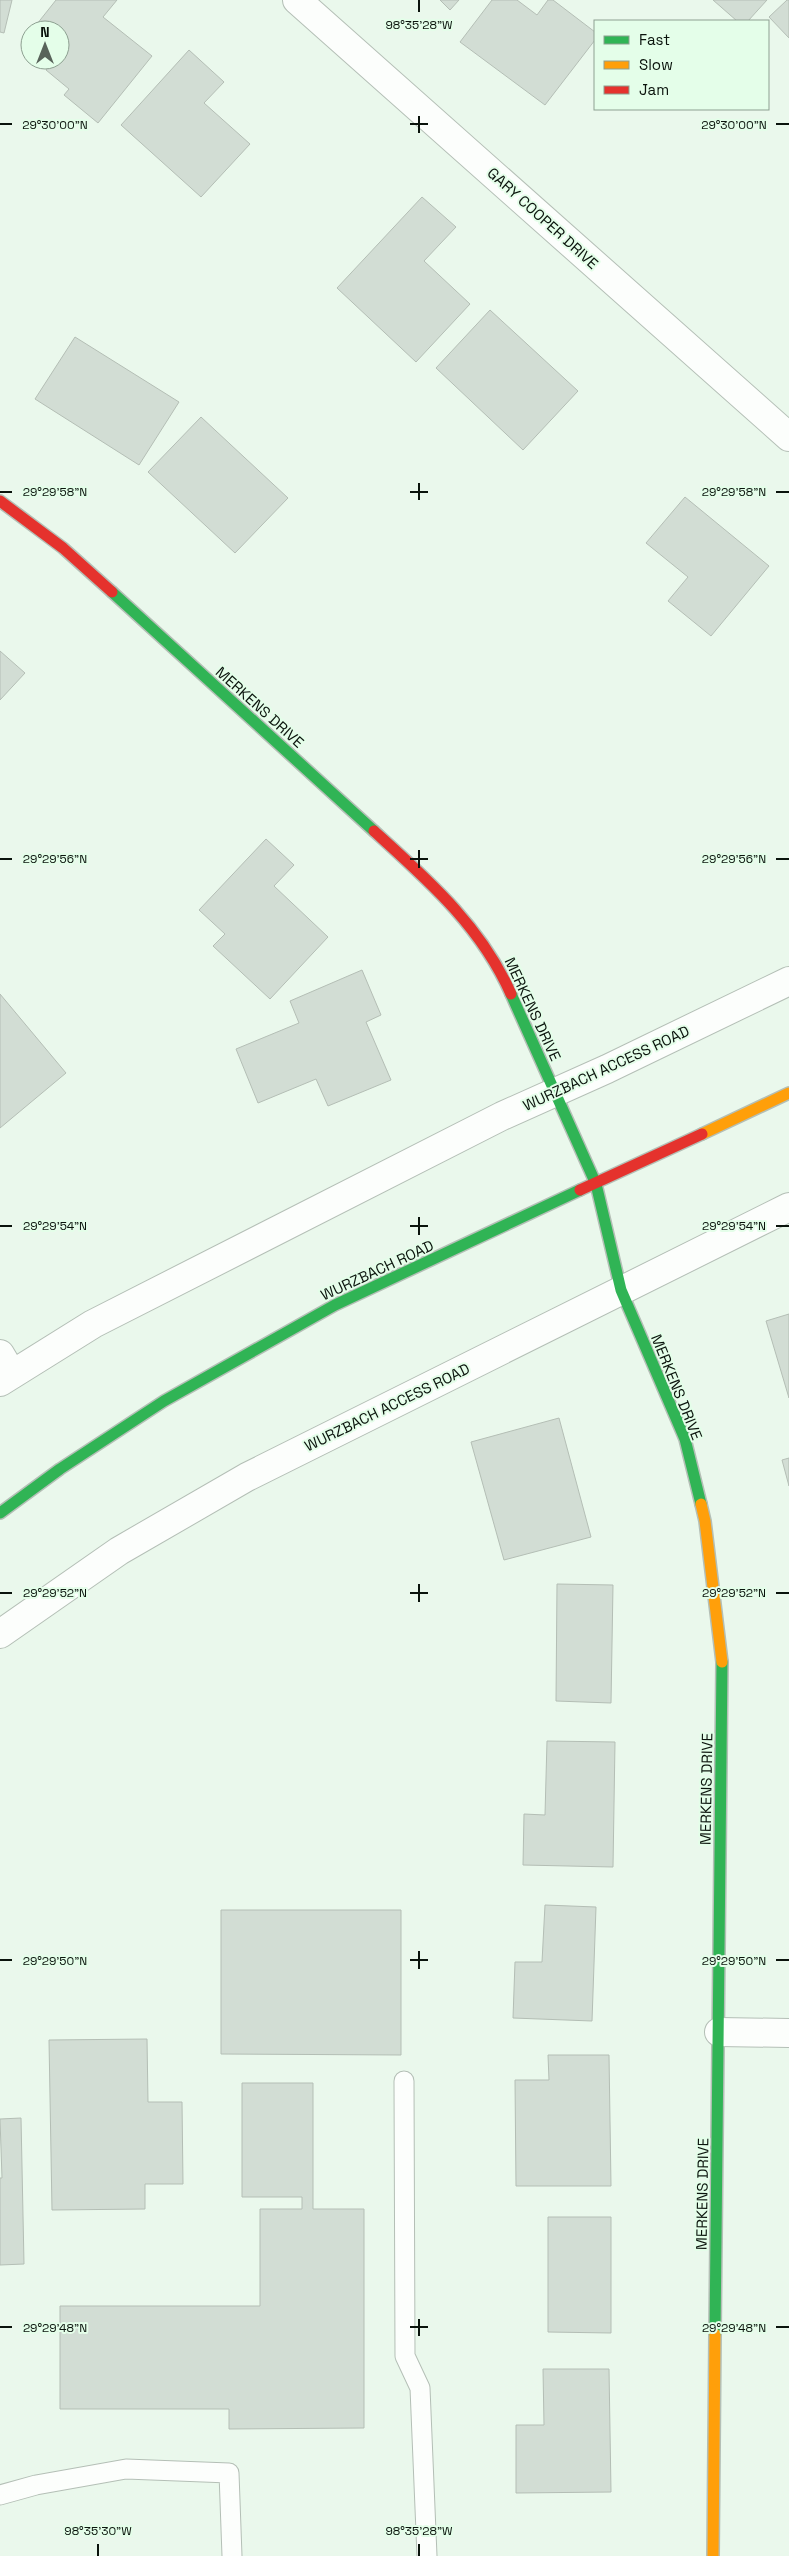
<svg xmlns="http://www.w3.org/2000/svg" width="789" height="2556" viewBox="0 0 789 2556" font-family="'Space Grotesk',sans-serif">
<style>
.building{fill:#d2ddd4;stroke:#b4beb5}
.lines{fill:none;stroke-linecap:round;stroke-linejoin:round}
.lane-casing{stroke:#b4bfb6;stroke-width:21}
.street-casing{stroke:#b4bfb6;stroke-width:30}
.fast-casing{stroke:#b4bfb6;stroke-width:14}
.slow-casing{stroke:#b4bfb6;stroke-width:14}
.jam-casing{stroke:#b4bfb6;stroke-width:14}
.lane{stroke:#fcfefc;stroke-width:19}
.street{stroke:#fcfefc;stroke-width:28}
.fast{stroke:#30b455;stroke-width:11}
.slow{stroke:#ff9f0a;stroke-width:11}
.jam{stroke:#e5322d;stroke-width:11}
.ticks{fill:none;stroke:#0a130c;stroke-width:2}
.labels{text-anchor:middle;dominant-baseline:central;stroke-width:4;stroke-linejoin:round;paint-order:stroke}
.street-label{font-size:15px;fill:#0a130c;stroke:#e4fee9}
.ticks-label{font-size:12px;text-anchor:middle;fill:#0a130c;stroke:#e4fee9;stroke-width:4;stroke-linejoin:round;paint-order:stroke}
</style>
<rect width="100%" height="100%" fill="#eaf8ec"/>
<path class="building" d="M0,0H12L4,33L0,32Z
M56,0H117L103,17L152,56L98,123L64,95L69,89L46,70L54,60H60V30L33,29Z
M440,0H459L450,10Z
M492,0H517L537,15L548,0H553L595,32V40L545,105L460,42Z
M713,0H767L748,21H737Z
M787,0H789V38L769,17Z
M189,50L224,82L204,103L250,144L201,197L121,125Z
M422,197L456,227L424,261L470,304L416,362L337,288Z
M490,310L578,391L523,450L436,368Z
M75,337L179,402L139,465L35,399Z
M201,417L288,498L235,553L148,472Z
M685,497L769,566L711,636L668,601L688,577L646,543Z
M0,651L25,673L0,700Z
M266,839L294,865L274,886L328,937L270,999L213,946L225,934L199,910Z
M362,970L381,1015L366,1022L391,1080L328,1106L316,1079L258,1103L236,1049L299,1023L290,1001Z
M0,994L66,1073L0,1128Z
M789,1314V1398L766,1321Z
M559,1418L591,1537L504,1560L471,1442Z
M789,1458V1486L782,1460Z
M557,1584L613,1585L611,1703L556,1701Z
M547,1741L615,1742L613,1867L523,1865L524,1814L545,1815Z
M545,1905L596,1907L592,2021L513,2018L515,1962H542Z
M221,1910H401V2055L221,2054Z
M147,2039L148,2102H182L183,2184H145V2209L52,2210L49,2040Z
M548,2055H609L611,2186H516L515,2080H549Z
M242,2083H313V2209H364V2428L229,2429V2409H60V2306H260V2209H302V2197H242Z
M21,2118L24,2264L0,2265V2178H2L0,2119Z
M548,2217H611V2333L548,2332Z
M543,2369H609L611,2492L516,2493V2425H544Z"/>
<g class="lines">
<defs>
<path id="lane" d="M404,2081L405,2356L420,2388L427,2556
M0,2495L36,2485L126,2469L229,2473L232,2556"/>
<path id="street" d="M297,0L789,437
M0,1354L12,1374
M0,1382L93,1324L502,1116L607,1069L789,981
M0,1634L119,1551L247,1477L789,1207
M719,2032L789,2033"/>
<path id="fast" d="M112,592L374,831
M511,994L596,1184L621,1290L685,1439L701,1504
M0,1513L60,1469L164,1401L335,1305L580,1190
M715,2334L722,1662"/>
<path id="slow" d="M702,1134L789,1093
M701,1504L705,1521L722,1662
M713,2556L715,2334"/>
<path id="jam" d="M0,501L63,548L112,592
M374,831C428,880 481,926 511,994
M580,1190L702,1134"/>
</defs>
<use href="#lane" class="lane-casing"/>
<use href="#street" class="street-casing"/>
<use href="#fast" class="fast-casing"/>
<use href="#slow" class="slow-casing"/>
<use href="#jam" class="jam-casing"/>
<use href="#lane" class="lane"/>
<use href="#street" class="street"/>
<use href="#fast" class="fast"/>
<use href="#slow" class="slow"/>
<use href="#jam" class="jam"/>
</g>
<path class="ticks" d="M419,0V12M419,116V133M0,124H12M410,124H428M776,124H789M419,483V500M0,492H12M410,492H428M776,492H789M419,850V868M0,859H12M410,859H428M776,859H789M419,1217V1235M0,1226H12M410,1226H428M776,1226H789M419,1584V1602M0,1593H12M410,1593H428M776,1593H789M419,1951V1969M0,1960H12M410,1960H428M776,1960H789M419,2319V2336M0,2327H12M410,2327H428M776,2327H789M98,2544V2556M419,2544V2556"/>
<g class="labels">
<g class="street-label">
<text transform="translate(543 218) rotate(42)">GARY COOPER DRIVE</text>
<text transform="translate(260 707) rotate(42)">MERKENS DRIVE</text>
<text transform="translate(533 1009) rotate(65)">MERKENS DRIVE</text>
<text transform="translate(606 1068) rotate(-25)">WURZBACH ACCESS ROAD</text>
<text transform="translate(377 1270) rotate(-25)">WURZBACH ROAD</text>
<text transform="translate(677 1387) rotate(68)">MERKENS DRIVE</text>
<text transform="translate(387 1407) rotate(-26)">WURZBACH ACCESS ROAD</text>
<text transform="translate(706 1789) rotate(-89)">MERKENS DRIVE</text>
<text transform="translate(702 2194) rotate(-89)">MERKENS DRIVE</text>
</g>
</g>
<g class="ticks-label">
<text x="419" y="29">98°35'28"W</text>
<text x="55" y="129">29°30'00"N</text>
<text x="734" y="129">29°30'00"N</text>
<text x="55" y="496">29°29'58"N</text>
<text x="734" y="496">29°29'58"N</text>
<text x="55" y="863">29°29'56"N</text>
<text x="734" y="863">29°29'56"N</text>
<text x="55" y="1230">29°29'54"N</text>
<text x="734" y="1230">29°29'54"N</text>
<text x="55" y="1597">29°29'52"N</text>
<text x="734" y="1597">29°29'52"N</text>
<text x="55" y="1965">29°29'50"N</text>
<text x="734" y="1965">29°29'50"N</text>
<text x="55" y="2332">29°29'48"N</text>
<text x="734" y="2332">29°29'48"N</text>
<text x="98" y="2535">98°35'30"W</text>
<text x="419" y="2535">98°35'28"W</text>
</g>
<rect x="594" y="20" width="175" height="90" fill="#e4fee9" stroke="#8da091"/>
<rect x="604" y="36" width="25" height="8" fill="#30b455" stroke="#8da091"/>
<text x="639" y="45" font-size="15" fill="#0a130c">Fast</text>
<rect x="604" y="61" width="25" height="8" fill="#ff9f0a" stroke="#8da091"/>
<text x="639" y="70" font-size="15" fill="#0a130c">Slow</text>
<rect x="604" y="86" width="25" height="8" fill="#e5322d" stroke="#8da091"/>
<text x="639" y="95" font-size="15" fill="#0a130c">Jam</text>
<g transform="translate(45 45)"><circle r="24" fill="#e4fee9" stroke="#8da091"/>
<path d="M0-4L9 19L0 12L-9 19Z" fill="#58635a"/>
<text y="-8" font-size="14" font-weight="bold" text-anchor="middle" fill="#0a130c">N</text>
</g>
</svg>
